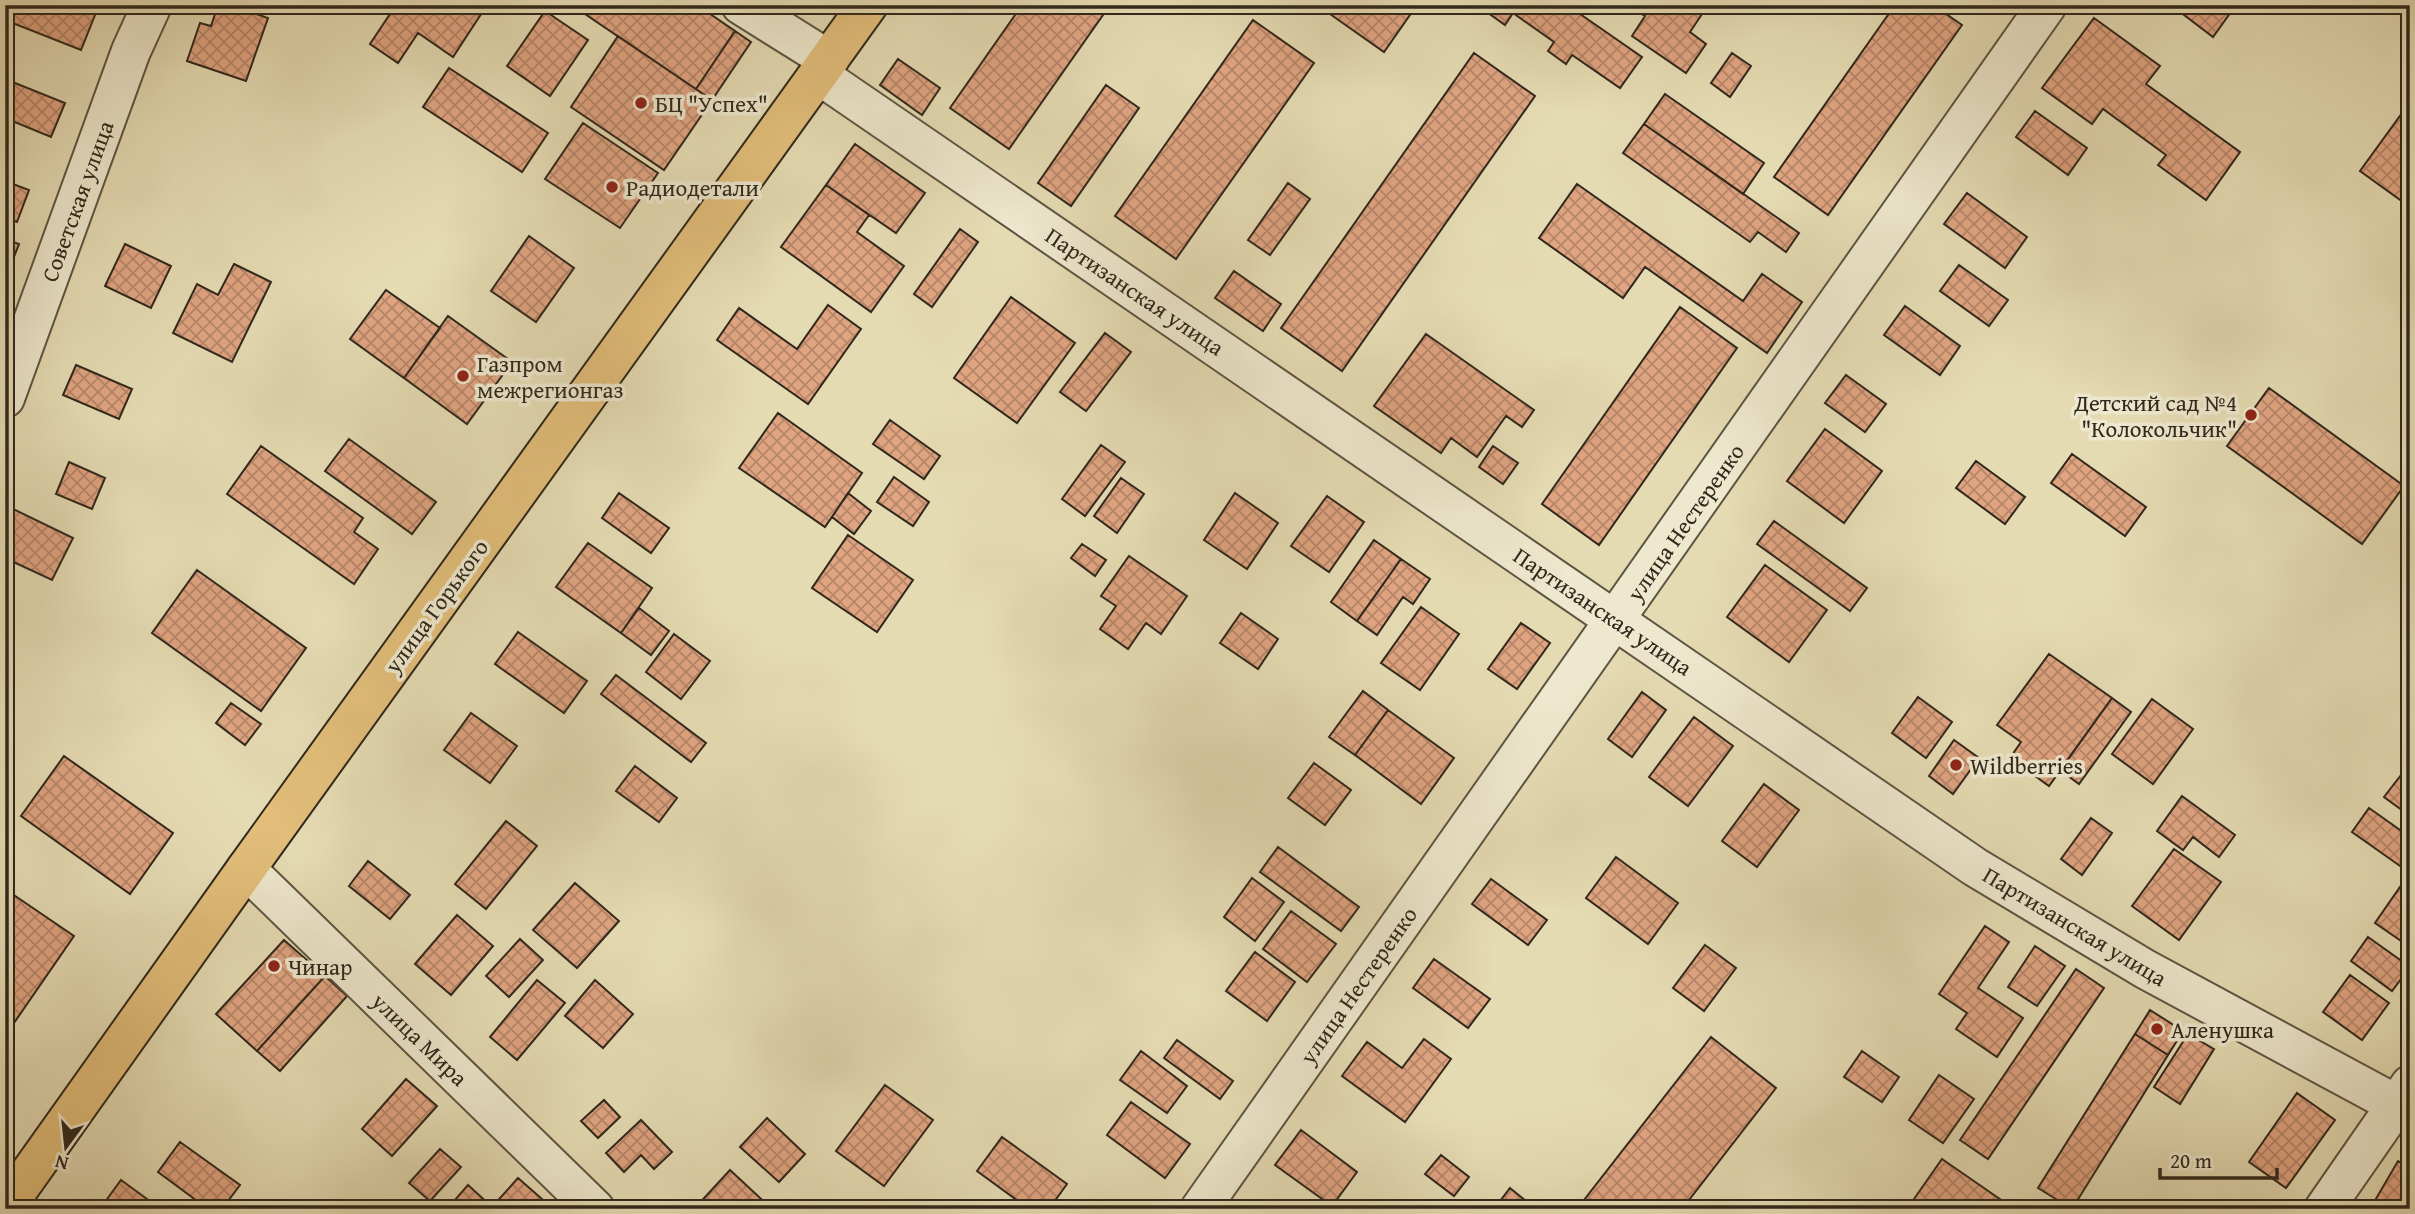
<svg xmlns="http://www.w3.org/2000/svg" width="2415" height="1214" viewBox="0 0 2415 1214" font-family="'Gentium Book Plus',serif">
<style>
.building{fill:url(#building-cross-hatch);stroke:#30281c;stroke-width:2}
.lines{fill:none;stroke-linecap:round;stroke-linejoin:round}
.minor-casing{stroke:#5d5542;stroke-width:42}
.major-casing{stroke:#30281c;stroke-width:42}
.minor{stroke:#eee8ce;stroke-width:38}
.major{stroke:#e2be7a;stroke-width:38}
.poi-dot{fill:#8f2418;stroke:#eee8ce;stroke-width:2.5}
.labels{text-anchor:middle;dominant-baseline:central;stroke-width:7;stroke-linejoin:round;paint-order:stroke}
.poi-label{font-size:23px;fill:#30281c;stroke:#eee8ce;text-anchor:start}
.street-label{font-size:23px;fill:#30281c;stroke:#eee8ce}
</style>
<defs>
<pattern id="building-cross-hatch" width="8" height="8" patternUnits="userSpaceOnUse" patternTransform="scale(1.75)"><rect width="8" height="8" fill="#e0a481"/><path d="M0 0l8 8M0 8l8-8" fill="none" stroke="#b68669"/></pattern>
</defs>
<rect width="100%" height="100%" fill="#e5dbb3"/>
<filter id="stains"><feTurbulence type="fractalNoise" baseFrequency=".00286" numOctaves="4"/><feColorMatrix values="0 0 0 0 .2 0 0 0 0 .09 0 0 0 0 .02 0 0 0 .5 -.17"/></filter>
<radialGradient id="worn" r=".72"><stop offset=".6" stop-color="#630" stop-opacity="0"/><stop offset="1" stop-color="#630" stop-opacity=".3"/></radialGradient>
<path class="building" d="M5,5H99L81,50L5,20Z
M218,5H231L268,18L246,81L187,61L200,23L211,26Z
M396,5H487L453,57L418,33L398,63L370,44Z
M587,5H697L735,31L696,89L582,12Z
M1022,5H1110L1009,149L950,108Z
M1321,5H1402L1412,12L1384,52L1320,7Z
M1477,5H1567L1642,57L1620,88L1572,55L1566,64L1548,51L1554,42L1513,13L1505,25Z
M1636,5H1708L1690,32L1706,44L1686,73L1632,36L1645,16L1633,9Z
M1895,5H1933L1962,25L1828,215L1774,177Z
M2171,5H2236L2213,37Z
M545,11L588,40L550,96L507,66Z
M2094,18L2160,66L2146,84L2240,152L2206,200L2158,165L2166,155L2103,109L2092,124L2042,88Z
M1253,20L1314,63L1176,259L1115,216Z
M735,31L751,42L712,100L696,89Z
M618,36L712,100L664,170L571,107Z
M1474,53L1535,96L1342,371L1281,328Z
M1732,53L1751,66L1730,97L1711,83Z
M898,59L940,88L922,115L880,85Z
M449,68L548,133L522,172L423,107Z
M5,79L65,103L51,137L5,118Z
M1106,85L1139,108L1071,206L1038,183Z
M1665,94L1764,163L1743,194L1644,124Z
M2405,109L2410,113V207L2360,171Z
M2035,111L2087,148L2068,175L2016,137Z
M583,123L658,173L620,228L545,179Z
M1644,124L1799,233L1786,252L1758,232L1750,242L1623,153Z
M855,144L925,193L896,233L826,185Z
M5,181L29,190L17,222L5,217Z
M1288,183L1310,199L1270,255L1248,240Z
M1577,184L1743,301L1762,274L1802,302L1767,353L1645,267L1623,298L1539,238Z
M826,185L869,215L857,232L904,266L871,312L781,247Z
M1967,193L2027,237L2005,268L1944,224Z
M960,229L978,242L932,307L914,294Z
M529,236L574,268L536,322L491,291Z
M5,239L19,244L5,280Z
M125,244L171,266L151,308L105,286Z
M234,264L271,282L232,362L173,333L197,284L218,295Z
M1959,265L2008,300L1989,326L1940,291Z
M1234,271L1281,304L1263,331L1215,298Z
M386,290L440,328L404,378L350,339Z
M1011,297L1075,343L1017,423L954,378Z
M828,305L861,329L808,404L717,340L739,308L797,349Z
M1905,306L1960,346L1940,375L1884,335Z
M1680,307L1737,348L1599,545L1542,504Z
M448,316L512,362L467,424L404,378Z
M1105,333L1131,352L1086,411L1060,392Z
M1426,334L1534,410L1522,427L1506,416L1477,457L1451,438L1441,453L1374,406Z
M76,365L132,389L119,419L63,395Z
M1846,375L1886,404L1865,432L1825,403Z
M2269,388L2404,486L2362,544L2227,446Z
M778,413L862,473L825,527L739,468Z
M890,420L940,456L924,479L873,444Z
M1825,429L1882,471L1844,523L1787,481Z
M349,439L436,502L412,534L325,471Z
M1101,445L1125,462L1085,516L1062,499Z
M261,446L363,518L354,532L378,549L354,584L227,494Z
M1493,446L1518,463L1503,484L1479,467Z
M2072,454L2146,507L2125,536L2051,483Z
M1976,461L2025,497L2005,524L1956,488Z
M69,462L105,478L92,509L56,494Z
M894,477L929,502L913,526L877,502Z
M1121,478L1144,494L1117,533L1094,516Z
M619,493L669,528L651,553L602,518Z
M848,493L871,511L854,534L832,517Z
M1235,493L1278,523L1247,569L1204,540Z
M1327,496L1364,522L1329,572L1291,546Z
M7,506L73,538L52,580L5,558V510Z
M1774,521L1867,588L1850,611L1757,544Z
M848,535L913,580L877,632L812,588Z
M1374,540L1401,559L1357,621L1331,602Z
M588,543L652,588L621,633L556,587Z
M1082,544L1106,560L1095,576L1071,558Z
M1129,556L1187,596L1161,634L1146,623L1128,649L1100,629L1116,606L1101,596Z
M1401,559L1430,579L1413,604L1403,597L1377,635L1357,621Z
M1765,565L1827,610L1789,662L1727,617Z
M197,570L306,648L261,711L152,633Z
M1421,607L1459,634L1420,690L1381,663Z
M639,608L669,631L651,655L621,633Z
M1241,613L1278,639L1258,669L1220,643Z
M1521,623L1550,643L1517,689L1488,669Z
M518,632L587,681L564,713L495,664Z
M674,634L710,661L681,699L646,672Z
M2049,654L2112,698L2049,786L2010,758L2021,742L1997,725Z
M616,675L706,743L691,762L601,694Z
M1363,691L1388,710L1355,755L1329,737Z
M1642,692L1666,710L1632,757L1608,739Z
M1918,697L1952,722L1926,758L1892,733Z
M2112,698L2131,712L2079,784L2060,770Z
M2152,699L2193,729L2153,784L2112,754Z
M231,703L261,724L245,745L216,723Z
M1388,710L1454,758L1421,804L1355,755Z
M471,713L517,746L490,783L444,750Z
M1694,717L1733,746L1688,806L1649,777Z
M1954,740L1979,758L1953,794L1929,776Z
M64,756L173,833L130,894L21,816Z
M1314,763L1351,790L1325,825L1288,798Z
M635,766L677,798L659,822L616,791Z
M2401,775L2410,781V816L2384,797Z
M1764,784L1799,810L1757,867L1722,841Z
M2182,796L2235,835L2219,857L2193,837L2183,850L2157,831Z
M2369,808L2410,837V853L2400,866L2352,832Z
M2091,818L2112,833L2082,875L2061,859Z
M506,821L537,846L486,909L455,884Z
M1278,847L1359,907L1341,931L1260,872Z
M2174,849L2221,882L2179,940L2132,906Z
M1616,857L1678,903L1648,944L1586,898Z
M368,861L410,895L390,919L349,886Z
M1252,878L1284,902L1255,941L1224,917Z
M1491,879L1547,920L1528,945L1472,904Z
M575,883L619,921L577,968L533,930Z
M2400,887L2410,894V947L2375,923Z
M5,889L74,936L5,1036Z
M1291,911L1336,944L1307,982L1263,949Z
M457,915L493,946L451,995L415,964Z
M1985,926L2009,942L1978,988L2023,1018L1997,1057L1956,1029L1967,1013L1939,994Z
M2368,937L2410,967L2392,991L2351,961Z
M520,939L543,960L509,997L486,976Z
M284,940L325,976L257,1051L216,1014Z
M1705,945L1736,968L1704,1011L1673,988Z
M2035,946L2065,966L2037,1006L2008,987Z
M1255,952L1295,982L1267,1021L1226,991Z
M1434,959L1490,999L1468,1028L1413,988Z
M2076,969L2104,988L1988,1159L1960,1140Z
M2350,975L2389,1003L2362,1040L2323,1012Z
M325,976L347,996L280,1071L257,1051Z
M537,980L565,1003L517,1060L490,1037Z
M595,980L633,1014L603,1048L565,1016Z
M2150,1010L2183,1031L2168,1055L2135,1034Z
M2135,1034L2168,1055L2072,1209L2038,1188Z
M2188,1034L2214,1049L2180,1104L2154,1087Z
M1711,1037L1776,1088L1682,1209H1577Z
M1424,1039L1451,1059L1405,1122L1342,1076L1367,1042L1402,1068Z
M1177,1040L1233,1081L1220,1099L1164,1058Z
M1141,1051L1187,1086L1167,1113L1120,1080Z
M1862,1051L1899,1077L1882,1102L1844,1077Z
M1939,1075L1974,1099L1943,1143L1909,1120Z
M406,1079L437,1106L392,1156L362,1129Z
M885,1085L933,1120L884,1186L836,1151Z
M2297,1093L2335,1120L2286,1188L2249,1162Z
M604,1100L620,1117L598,1138L581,1121Z
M1131,1102L1190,1144L1165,1178L1107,1135Z
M767,1118L805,1154L779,1182L740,1147Z
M641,1120L672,1152L654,1169L641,1155L624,1172L606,1153Z
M1301,1130L1357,1172L1332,1206L1275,1165Z
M1002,1137L1067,1184L1049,1209H1029L977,1171Z
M180,1142L240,1185L222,1209H208L158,1172Z
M440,1149L461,1167L430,1201L409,1183Z
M1441,1155L1469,1177L1454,1196L1425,1174Z
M1942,1159L2007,1204L2003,1209H1907Z
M2398,1161L2410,1168V1209H2370Z
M730,1170L772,1209H694Z
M518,1178L550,1206L547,1209H447L468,1185L492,1207Z
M121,1180L158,1207L157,1209H106L102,1206Z
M1510,1188L1536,1209H1494Z"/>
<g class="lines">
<defs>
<path id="minor" d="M741,5L829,60
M819,75L1975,867L2145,969L2410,1112
M5,398L131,51L152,5
M246,869L595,1209
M1200,1209L2047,5
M2324,1209L2410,1085"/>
<path id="major" d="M5,1208L246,869L868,5"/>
</defs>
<use href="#minor" class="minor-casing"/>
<use href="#major" class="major-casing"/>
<use href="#minor" class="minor"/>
<use href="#major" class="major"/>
</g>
<g class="poi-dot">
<circle cx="641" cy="103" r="7"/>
<circle cx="612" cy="187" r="7"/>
<circle cx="463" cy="376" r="7"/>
<circle cx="2251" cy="415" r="7"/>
<circle cx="1956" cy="765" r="7"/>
<circle cx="274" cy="966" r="7"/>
<circle cx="2157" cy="1029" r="7"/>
</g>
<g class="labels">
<g class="poi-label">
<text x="655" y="103">БЦ "Успех"</text>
<text x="626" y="187">Радиодетали</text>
<text x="477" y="363">Газпром<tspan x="477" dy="26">межрегионгаз</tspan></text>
<text x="2237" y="402" text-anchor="end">Детский сад №4<tspan x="2237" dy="26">"Колокольчик"</tspan></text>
<text x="1970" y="765">Wildberries</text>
<text x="288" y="966">Чинар</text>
<text x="2171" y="1029">Аленушка</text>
</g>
<g class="street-label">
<text transform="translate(77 201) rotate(-70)">Советская улица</text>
<text transform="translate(1135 291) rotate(34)">Партизанская улица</text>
<text transform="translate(1685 522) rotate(-55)">улица Нестеренко</text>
<text transform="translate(436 606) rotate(-54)">улица Горького</text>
<text transform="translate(1603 611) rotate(34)">Партизанская улица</text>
<text transform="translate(2075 926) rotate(31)">Партизанская улица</text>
<text transform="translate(1358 985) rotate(-55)">улица Нестеренко</text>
<text transform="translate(420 1039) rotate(44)">улица Мира</text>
</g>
</g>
<rect width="2415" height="1214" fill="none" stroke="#e5dbb3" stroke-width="28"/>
<rect x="7" y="7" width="2401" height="1200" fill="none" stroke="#30281c" stroke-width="3.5"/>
<rect x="14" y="14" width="2387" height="1186" fill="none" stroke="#30281c" stroke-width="2"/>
<g transform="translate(66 1147) rotate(195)" stroke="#eee8ce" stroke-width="5" paint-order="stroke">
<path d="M0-5L12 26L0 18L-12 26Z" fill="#30281c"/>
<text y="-10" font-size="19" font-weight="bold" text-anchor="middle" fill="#30281c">N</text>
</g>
<path d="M2160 1168v10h117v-10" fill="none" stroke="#30281c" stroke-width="3.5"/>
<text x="2170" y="1168" font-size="21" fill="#30281c" stroke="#eee8ce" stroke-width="5" paint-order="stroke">20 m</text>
<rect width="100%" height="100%" filter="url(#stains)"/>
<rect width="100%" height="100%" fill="url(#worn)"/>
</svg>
